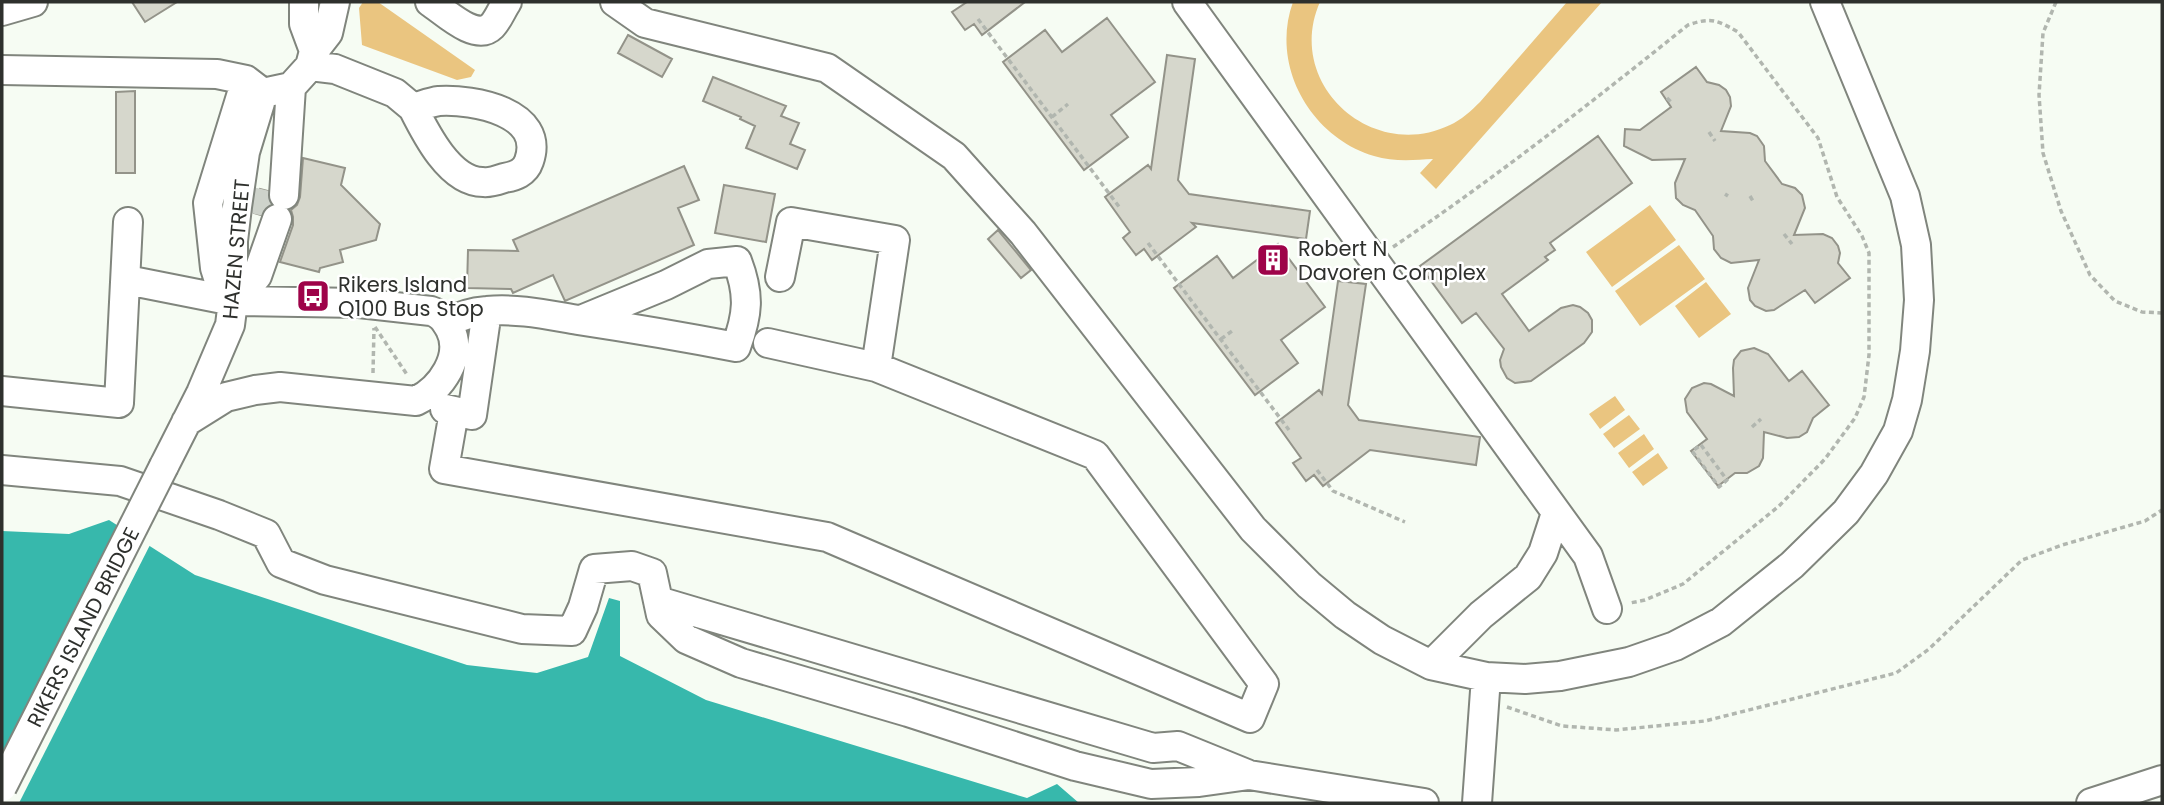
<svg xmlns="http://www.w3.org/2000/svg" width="2164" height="805" viewBox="0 0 2164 805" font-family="Poppins,sans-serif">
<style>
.green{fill:#eac580}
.water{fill:#37b8ac}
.pier{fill:#f6fcf3}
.building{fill:#d6d7cc;stroke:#939389;stroke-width:2}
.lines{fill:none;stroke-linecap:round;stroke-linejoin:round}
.minor-tunnel{stroke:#ced3cb;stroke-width:28;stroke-dasharray:28 14;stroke-linecap:butt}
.minor-casing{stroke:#80857d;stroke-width:32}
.path{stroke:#b1b6af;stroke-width:3.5;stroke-dasharray:5 3.5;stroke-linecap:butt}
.minor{stroke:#fff;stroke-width:28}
.minor-bridge-casing{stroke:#80857d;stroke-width:32;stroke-linecap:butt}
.minor-bridge{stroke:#fff;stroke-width:28}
.labels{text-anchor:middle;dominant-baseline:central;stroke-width:5;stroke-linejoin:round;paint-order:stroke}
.poi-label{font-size:21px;fill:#2e302d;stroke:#fff;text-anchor:start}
.street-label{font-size:21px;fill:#2e302d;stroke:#fff}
</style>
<rect width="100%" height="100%" fill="#f6fcf3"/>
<path class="green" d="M363,2H378L475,70L471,77L457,80L362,45L359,8Z
M1293,2H1320C1284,83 1371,163 1450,125C1461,120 1471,111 1480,102L1567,2H1602L1436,189L1420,173L1433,159C1414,160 1393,162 1374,156C1310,137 1270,65 1293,2Z
M1650,205L1676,240L1612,287L1586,252Z
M1679,245L1705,279L1640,326L1615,291Z
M1706,282L1731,314L1699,338L1675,306Z
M1615,396L1625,410L1600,429L1589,414Z
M1629,415L1640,429L1614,448L1603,434Z
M1644,434L1654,449L1629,468L1618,453Z
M1658,453L1668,468L1643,486L1632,472Z"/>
<path class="water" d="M109,520L195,575L467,665L537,673L588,657L609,598L620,601V656L706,700L1027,798L1057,784L1079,803H2V531L69,534Z"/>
<path class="pier" d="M121,523L151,543L19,803H2V758Z"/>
<path class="building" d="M132,2H177L145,22Z
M967,2H1025L982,35L974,24L965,30L952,12Z
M1107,18L1155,82L1111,115L1128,137L1084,170L1003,62L1045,30L1062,52Z
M628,35L672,59L662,77L618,53Z
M1167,55L1195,59L1178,180L1189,194L1310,211L1306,239L1192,223L1196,227L1152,260L1144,249L1136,255L1123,238L1130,232L1105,197L1148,165L1151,169Z
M1696,67L1707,82L1719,85L1726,90L1730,97L1731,106L1721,131L1750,133L1757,136L1764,146L1765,161L1782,184L1795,188L1802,195L1805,208L1794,235L1823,234L1832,238L1838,246L1840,253L1838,263L1850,278L1815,303L1805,290L1774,310L1766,311L1755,306L1750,300L1748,288L1759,260L1731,263L1721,258L1714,249L1713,236L1695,210L1683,205L1676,198L1675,183L1685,159L1652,160L1624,146L1625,129L1640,130L1671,107L1661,92Z
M713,77L786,106L781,116L799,123L790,144L805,150L797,169L746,148L755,126L740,119L741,117L703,101Z
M135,91V173H116V92Z
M1598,136L1632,183L1550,243L1555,250L1545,257L1548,260L1502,294L1529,331L1561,308L1573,305L1580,307L1588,313L1592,320V332L1584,343L1531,381L1515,383L1507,378L1501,367L1500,360L1504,349L1476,313L1462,323L1420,266Z
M303,158L345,168L341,185L380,224L376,240L340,250L343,262L320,268L319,272L280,262L293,225V217L291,210L297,205L300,197Z
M684,166L699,200L678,208L694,245L565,301L553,275L513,293L511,289L467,288L468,250L518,251L513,240Z
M724,185L775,194L766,242L715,233Z
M260,189L268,191L271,204L266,207L261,215L254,213Z
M998,230L1031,270L1021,278L988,239Z
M1278,244L1325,307L1281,340L1298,363L1255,395L1174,288L1217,256L1233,278Z
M1338,281L1366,284L1348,405L1359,420L1480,437L1476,465L1370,450L1323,486L1314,475L1306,481L1293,463L1301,458L1276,423L1319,390L1322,394Z
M1754,348L1768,354L1789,381L1802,371L1829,405L1813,418L1807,432L1799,437L1787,438L1764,432L1763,458L1759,466L1747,473H1735L1718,486L1691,451L1707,439L1687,412L1685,399L1692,388L1704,383L1711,384L1734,396L1733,368L1734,360L1741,351Z"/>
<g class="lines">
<path class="minor-tunnel" d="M259,215L265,190"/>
<defs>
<path id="minor" d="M304,2V24L314,51
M430,2C445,12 476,42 492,26C498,20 502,9 507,2
M615,2L645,23L827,68L954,156L1023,233L1253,529L1309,585L1345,615L1382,640L1431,665L1486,677L1525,679L1560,676L1629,662L1675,646L1721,622L1792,565L1846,512L1874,474L1898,431L1907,400L1915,351L1919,300L1916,245L1905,196L1825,2
M1187,2L1588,556L1607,609
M2,11L33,2
M310,66L335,69L395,93L413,108C421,106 430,102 439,101C473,99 546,112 529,161C525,173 515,176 504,178C498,180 490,183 483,182C450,182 426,134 413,108
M2,70L217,74L246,80L263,93
M263,93L291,87L310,66L314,51L328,33L335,2
M284,195L291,87
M780,277L791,222L895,240L876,367
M127,280L233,301L359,303L431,311C441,314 445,320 450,329C464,356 441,389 416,401L280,387L255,390L226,397L186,422
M221,287L215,268L208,203L246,80
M233,301L257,276L277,219
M447,323C459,316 473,312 487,311C517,308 548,315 578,320C631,328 684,337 736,347C748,314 750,295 737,261L708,264L666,285L581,320
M2,391L119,403L128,222
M445,409L472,415L487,311
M454,412L444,469L827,537L1250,718L1264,684L1095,455L876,367L768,343
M164,466L201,393L230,325L233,301V241L237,207L245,152L263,93
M2,470L120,481L219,515L266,534L281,563L325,580L522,629L572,631L583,607L594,569L632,566L652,573L661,615L686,639L741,663L908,712L1075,766L1151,784L1199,782L1249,775L1424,803
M658,601L1153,748L1178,746L1247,774
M1431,665L1481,615L1528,577L1543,553L1556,513
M1477,803L1486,677
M2091,803L2162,780"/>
</defs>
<use href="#minor" class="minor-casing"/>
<path class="path" d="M2056,2L2043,33L2039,95L2043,153L2061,211L2090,275L2115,301L2142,312L2162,313
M978,19L1120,208
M1667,98L1671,102
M1052,117L1068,104
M1709,132L1715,141
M1725,194L1728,196
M1750,196L1753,201
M1784,234L1792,244
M1148,243L1289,430
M1393,247C1495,178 1592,102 1688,25C1711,17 1717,20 1738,32L1818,138L1837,197L1862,236L1869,253V355L1864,397L1855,418L1825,459L1779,506L1683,584L1645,600L1630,603
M375,327L408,376
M1221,339L1232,331
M373,373L374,328
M1752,427L1761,419
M1701,445L1727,480L1719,487L1692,451Z
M1317,470L1333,491L1405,522
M1507,707L1562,726L1616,730L1705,721L1896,673L1929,649L2022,560L2062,545L2145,521L2162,510"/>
<use href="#minor" class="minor"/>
<defs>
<path id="minor-bridge" d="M2,787L164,466"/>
</defs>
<use href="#minor-bridge" class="minor-bridge-casing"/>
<use href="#minor-bridge" class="minor-bridge"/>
</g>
<defs>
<symbol id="building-square" viewBox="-11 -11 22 22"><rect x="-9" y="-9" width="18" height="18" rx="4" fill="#9e0349" stroke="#fff"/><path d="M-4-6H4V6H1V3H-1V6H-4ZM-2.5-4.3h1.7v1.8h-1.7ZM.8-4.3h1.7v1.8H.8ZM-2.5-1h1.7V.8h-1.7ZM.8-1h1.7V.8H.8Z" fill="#fff"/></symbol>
<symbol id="bus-square" viewBox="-11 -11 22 22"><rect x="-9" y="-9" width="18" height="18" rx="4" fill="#9e0349" stroke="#fff"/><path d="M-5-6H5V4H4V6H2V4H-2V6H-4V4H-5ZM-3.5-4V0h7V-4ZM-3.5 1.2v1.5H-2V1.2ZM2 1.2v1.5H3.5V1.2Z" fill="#fff"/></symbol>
</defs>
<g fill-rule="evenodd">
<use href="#building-square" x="1254" y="241" width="38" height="38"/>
<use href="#bus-square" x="294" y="277" width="38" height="38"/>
</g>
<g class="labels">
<g class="poi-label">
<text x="1298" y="248">Robert N<tspan x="1298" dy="24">Davoren Complex</tspan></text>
<text x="338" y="284">Rikers Island<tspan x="338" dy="24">Q100 Bus Stop</tspan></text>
</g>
<g class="street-label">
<text transform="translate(236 249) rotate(-85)">HAZEN STREET</text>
<text transform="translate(83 627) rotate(-63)">RIKERS ISLAND BRIDGE</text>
</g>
</g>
<rect width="2164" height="805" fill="none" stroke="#2e302d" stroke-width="7"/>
</svg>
